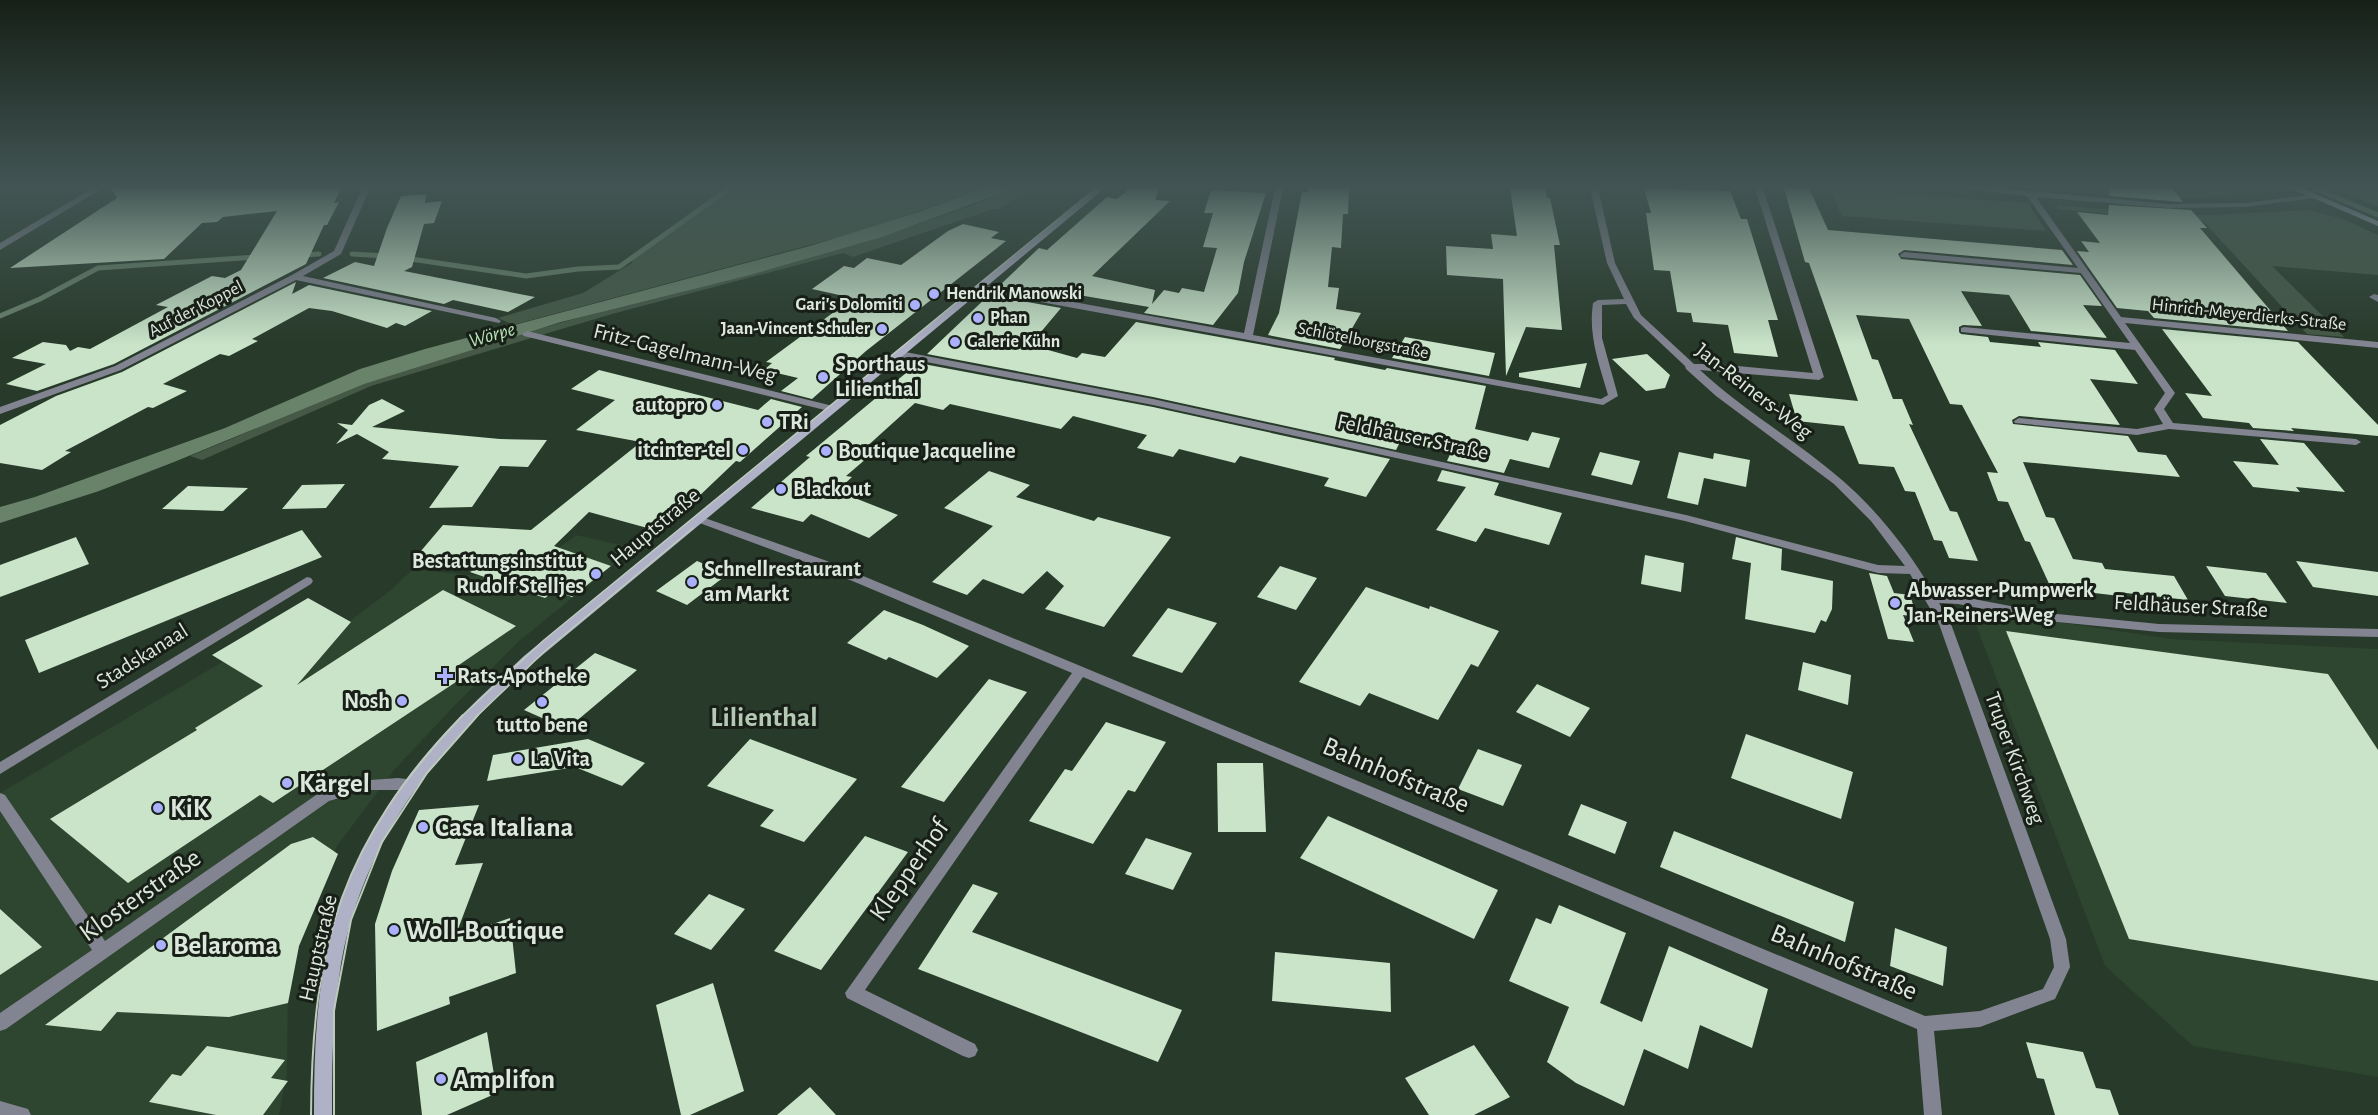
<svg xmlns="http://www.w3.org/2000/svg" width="2378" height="1115" viewBox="0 0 2378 1115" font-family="'Alegreya Sans',sans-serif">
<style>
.built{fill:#2e452f}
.green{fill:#455946}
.water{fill:#69826a}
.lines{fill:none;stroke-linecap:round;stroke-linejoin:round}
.stream{stroke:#69826a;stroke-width:5}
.building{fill:#c9e4c9}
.street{fill:#838492;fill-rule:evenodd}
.secondary{fill:#afb1c7;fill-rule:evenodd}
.tram-far1{stroke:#bdcabd;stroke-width:1.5}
.tram{stroke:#bdcabd;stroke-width:2}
.poi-dot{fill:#aab0fb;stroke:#171f17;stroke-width:2}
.labels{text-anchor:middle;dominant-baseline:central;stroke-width:6;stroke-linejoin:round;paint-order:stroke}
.far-poi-label{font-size:18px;font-weight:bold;fill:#dde8dd;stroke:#171f17;text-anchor:start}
.far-street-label{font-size:18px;fill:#dde8dd;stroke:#171f17}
.far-water-label{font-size:20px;font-style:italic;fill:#b7e4b8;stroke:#171f17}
.street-label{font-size:22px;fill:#dde8dd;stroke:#171f17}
.poi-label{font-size:22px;font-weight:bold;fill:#dde8dd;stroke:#171f17;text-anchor:start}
.near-street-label{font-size:27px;fill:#dde8dd;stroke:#171f17}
.near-poi-label{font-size:27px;font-weight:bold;fill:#dde8dd;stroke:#171f17;text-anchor:start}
.district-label{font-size:28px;font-weight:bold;fill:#b3c9b4;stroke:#171f17}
</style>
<rect width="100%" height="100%" fill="#283a29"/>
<path class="built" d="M576,535L634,548L518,642L457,703L395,769L337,846L309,904L288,988L287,1074L279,1115H0V793L224,661L333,634L392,589L413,569L516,580Z
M1970,609L2172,639L2378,649V1077L2193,1046L2105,966Z"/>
<path class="green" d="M725,188H985L865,230L513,325L498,318L583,293L632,263L634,255Z
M1015,188H1036L1016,197L999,209H993L853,257L843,253L612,314L371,386L202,460L190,456C248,433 306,405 365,383C429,360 495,341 560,323C712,279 868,250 1015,188Z
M1829,188L2028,203L2046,231L1842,216Z
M2022,188H2083L2176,194L2200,192L2202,188H2243C2217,209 2062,191 2022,188Z
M2334,188H2378V207Z
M2057,205L2168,215H2212L2309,210L2343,219L2378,235V275L2272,266L2344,337L2307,334L2204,222L2058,209Z"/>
<path class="water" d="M985,188H1015L882,237L750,275L561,322L364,384L174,462L99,491L0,523V507L35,497L225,428L360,369L425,349L810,246L919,212Z"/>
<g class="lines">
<path class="stream" d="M2314,188L2378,215
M352,254L386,256
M302,255L319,254
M404,258L526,276L578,269L619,267L730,188
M0,316L40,299L98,268L257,257"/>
</g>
<path class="building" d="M111,188H341L334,203L339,202L327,225H324L306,264L114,364L37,391L6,384L46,364L12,358L43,342L66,345L70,351L78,347L90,349L168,307L156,305L212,276L225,278L241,270L277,211L223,217L217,222L202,223L164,259L10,268L117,198Z
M1130,188H1159L1155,200L1170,201L1092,276L1155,290L1152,304L1164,290L1179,293L1182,288L1204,292L1217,248L1203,247L1213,213H1204L1211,190L1266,193L1244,262L1238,293L1213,325L1144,313L1149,307L1073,294L1068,299L999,286L1039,248L1047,250L1107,197L1117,199Z
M1308,188H1349L1348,214H1343L1341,248L1332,247L1328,287L1339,288L1336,309L1361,313L1340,349L1268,335L1279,313L1302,192H1308Z
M1510,188H1545L1547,198H1550L1560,245H1554L1562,330L1526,327L1506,376L1503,279L1447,275L1446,246L1493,249L1491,234L1517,236Z
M1644,188L1730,191L1741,219H1747L1778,320H1768L1778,357L1734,353L1728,325L1693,322L1691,313L1677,312L1670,271L1654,270L1646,213H1651Z
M1784,188H1809L1828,230L2062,250L2073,265L1904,250L1898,254L1901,259L2080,275L2102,306L2083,305L2107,338L2031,331L2009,295L1961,291L1982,326L1963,325L1959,327V332L1961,334L1988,337L1990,342L2041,347L2038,342L2115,350L2138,384L2090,379L2120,425L2019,416L2012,420L2013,424L2128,436L2138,452L2166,455L2180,477L2023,462L2046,517L2054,518L2073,559L2102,563L2105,569L2174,576L2188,600L2117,592L2120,596L2051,588L2030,542L2025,541L2008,502L1998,501L1987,472L1998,473L1962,405L1950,404L1909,319L1856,315L1872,359L1878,360L1893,399H1902L1913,425L1909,424L1950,511L1957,512L1978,561L1949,558L1942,541L1934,540L1915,492L1905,491L1894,467L1859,464L1844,426L1797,421L1789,394L1858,401L1809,263L1805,262Z
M2109,188H2172L2183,202L2109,196Z
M426,194L425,203L442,201L434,223L424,224L412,267L404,271L535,297L508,312L453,300L444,304L323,278L355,262L374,266L387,228L401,196Z
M2109,205L2191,210L2207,228H2200L2288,331L2154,318L2148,311L2117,308L2077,251L2089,252L2081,241L2100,243L2077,212L2108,215Z
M963,224L999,232L991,238L1006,241L866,351L812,399L781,391L798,378L764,370L772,363L766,362L853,298L812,289L844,266L854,268L867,258L901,265L948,231Z
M296,282L292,294L309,285L432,311L405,326L396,323L387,328L332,311L309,308L252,339L258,341L229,356L220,354L163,384L187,391L153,408L148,407L65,451L71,452L42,470L0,463V425L56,396L122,372Z
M989,295L1061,308L1030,345L1077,358L1082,353L1105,357L1136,322L1335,358L1334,360L1385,370L1387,368L1486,386L1475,429L1528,441L1532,432L1560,438L1549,468L1510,459L1504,473L1447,461L1451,452L1400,442L1396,450L1153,397L927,354Z
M2162,329L2298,342L2378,425V436L2291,428L2294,431L2253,428L2249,423L2203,418L2185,393L2212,396Z
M1405,337L1495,353L1489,376L1392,358Z
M1647,354L1670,375L1665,388L1646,391L1612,359Z
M918,363L1153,407L1390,459L1366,497L1324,486L1329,478L1240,456L1235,463L1179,449L1173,457L1137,448L1147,435L1073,416L1061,429L950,404L943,410L915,403L864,449L874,452L846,476L852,477L837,491L898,515L869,538L811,514L803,522L751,508L810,457L806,456Z
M1587,363L1580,388L1519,377V373Z
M599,370L758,410L771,399L802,407L740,462L736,461L696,499L688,498L651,529L589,512L554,546L611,566L572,597L554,591L545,598L470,572L486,562L415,558L443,525L531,530L641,442L576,430L615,400L571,389Z
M382,399L405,411L372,427L500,439L547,440L528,467L500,466L472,507L429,508L459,466L382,459L389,452L357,434L336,444L348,430L337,423L352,425L369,405Z
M2260,439L2304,443L2345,492L2296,487L2300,492L2253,487L2233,461L2279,465Z
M1600,452L1640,461L1632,485L1591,475Z
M1679,452L1713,459L1714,453L1750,460L1746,487L1704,478L1698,505L1667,498Z
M1442,470L1499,483L1494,495L1562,513L1549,545L1485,528L1476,542L1436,530L1466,487L1437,481Z
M989,471L1030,485L1016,497L1094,521L1098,517L1171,537L1104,627L1045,609L1064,586L1047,571L1023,594L983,579L967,595L932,582L993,526L944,508Z
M345,484L326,508L282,509L302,485Z
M188,486L248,488L223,511L162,509Z
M302,530L322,557L39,673L25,640Z
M76,537L89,564L0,597V565Z
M1736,537L1782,549L1781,570L1833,581L1832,609L1826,622L1821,620L1815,633L1745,619L1751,563L1732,559Z
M1645,555L1684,563L1681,592L1641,584Z
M697,561L728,574L687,605L656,591Z
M2296,561L2378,572V596L2313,587Z
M1280,566L1317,578L1296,610L1257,597Z
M2206,566L2266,573L2287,603L2225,596Z
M1869,573L1887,576L1894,593L1910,595L1917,617L1903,615L1914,642L1888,639Z
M1366,587L1429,609L1430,606L1499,631L1478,667L1471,664L1438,720L1369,693L1360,706L1299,682Z
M443,590L516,626L456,667L468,674L273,803L260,795L128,883L50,819L197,730L195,728L263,686L212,655L308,598L351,622L297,685Z
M1168,608L1217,623L1182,673L1132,656Z
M884,610L923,625L969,646L937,678L889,657L886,660L847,643Z
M2006,631L2328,674L2378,750V981L2129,939Z
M595,653L637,670L567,729L524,710Z
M1803,662L1851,675L1848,705L1798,690Z
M989,679L1027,692L944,802L901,787Z
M1537,684L1590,708L1570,737L1516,712Z
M1106,722L1166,742L1135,792L1128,790L1093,844L1029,821L1065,769L1072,771Z
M1746,734L1853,772L1841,819L1731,778Z
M588,739L645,763L622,786L575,767L487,781L493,755Z
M750,739L857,779L804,842L760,826L774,810L707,786Z
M1478,749L1522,765L1503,806L1458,789Z
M1217,763H1263L1266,832H1218Z
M1581,804L1627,822L1615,854L1568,835Z
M479,805L455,865L483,863L455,937L510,918L516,973L449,997L450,1004L377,1031L375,924L392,871L419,810Z
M1328,816L1498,890L1474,939L1300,858Z
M1674,831L1854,902L1845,942L1660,867Z
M865,836L908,852L821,970L774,951Z
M313,837L338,854L299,946L288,1003L229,1017L117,1012L101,1031L45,1025L291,844Z
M1146,838L1192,853L1173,890L1125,874Z
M973,884L998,893L972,932L1182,1010L1158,1062L918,969Z
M709,894L745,909L711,950L674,934Z
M1559,905L1626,933L1600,1003L1642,1022L1669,946L1768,989L1752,1048L1700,1025L1688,1069L1644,1049L1624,1106L1576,1083L1547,1062L1569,1007L1509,981L1536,918L1551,924Z
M0,909L42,947L0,975Z
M1895,928L1947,947L1943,986L1890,966Z
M1275,952L1390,963L1391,1012L1272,1001Z
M713,983L744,1091L690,1115H681L656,1005Z
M487,1032L497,1093L447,1115H422L416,1062Z
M2026,1042L2083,1052L2096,1088L2110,1090L2119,1115H2055L2044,1079L2037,1078Z
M1474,1045L1510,1097L1474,1115H1429L1405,1078Z
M207,1046L285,1060L271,1078L288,1081L263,1115H216L149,1102L172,1074L181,1076Z
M810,1087L836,1115H777Z"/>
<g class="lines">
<path class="street" d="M93,188H103L0,250V243Z
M362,188H370L341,254L303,276L496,318L501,321L499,323L296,280L121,370L0,414V407L115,366L292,275L334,251Z
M1275,188H1283L1253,335L1601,399L1608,395C1599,364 1588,335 1593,303L1598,300L1624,299L1607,263L1590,188H1598L1615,263L1641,315L1694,364H1716L1813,373L1755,188H1763L1824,377L1819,380L1700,370C1744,411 1797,441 1842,480C1879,512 1910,552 1934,594L1958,596L2047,613L2159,624L2378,629V637L2159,632L2047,621L1958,604L1939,603L1951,624L2066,939L2070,967L2055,999L1980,1027L1934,1031L1942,1115H1924L1917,1029L1083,677L865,990L975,1044L978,1050L975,1056L969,1058L963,1056L847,998L845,993L1072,673L819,567L694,521L692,519L694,517H702L827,561L1925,1016L1980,1011L2043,989L2054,967L2050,939L1939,624L1910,574L1878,573L1685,521L1153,405L900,357L895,354L900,351L1153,399L1686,515L1878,565L1905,566L1871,521L1834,484L1716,396L1686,369L1685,366L1634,318L1626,304L1602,305V338L1618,396L1603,405L981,291L977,288L981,285L1244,333Z
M1962,188H1997L2168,204L2246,203L2316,194V198H2313L2246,207L2168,208L2036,197L2121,317L2378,342V348L2125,323L2175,393L2164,409L2173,423L2356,439L2361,442L2356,445L2169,429L2137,435L2015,423L2014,421L2019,418L2137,429L2163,424L2154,409L2165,393L2135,350L1961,332V328L1964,327L2130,343L2081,273L1901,257L1900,255L1904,252L2078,268L2027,196Z
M2374,294L2378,295V302L2369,297Z
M527,331L837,407L838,409L833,412L524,336L522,334Z
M307,577L311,578L313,581L311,584L0,774V762Z
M398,778L415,780L417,784L415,788L410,790H366L329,801L6,1029L0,1031V1013L92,950L0,811V793L5,795L105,941L319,793L356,781Z
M0,1101L28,1109L31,1115H0Z"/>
<path class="secondary" d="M1096,188H1105L534,662C500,694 467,725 438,760C387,821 349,899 339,978C332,1024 332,1069 332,1115H314C314,1069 315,1024 322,978C334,896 374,815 427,753C457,718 491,687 524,656Z
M2290,188H2302L2378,221V226Z"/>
<path class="tram-far1" d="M462,716L544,640L1096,188
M477,716L546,650L693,528"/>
<path class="tram" d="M311,1115C312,943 342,841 463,715
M334,1115V1010L351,920L382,842L427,773L478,715"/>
</g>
<linearGradient id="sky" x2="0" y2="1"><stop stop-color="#162017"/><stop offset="0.54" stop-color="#425554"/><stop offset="1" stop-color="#425554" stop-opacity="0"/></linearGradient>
<rect width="2378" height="345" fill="url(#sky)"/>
<g class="poi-dot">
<circle cx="934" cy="294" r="6"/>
<circle cx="915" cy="305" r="6"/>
<circle cx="978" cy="318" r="6"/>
<circle cx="882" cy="329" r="6"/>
<circle cx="955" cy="342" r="6"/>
<circle cx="823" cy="377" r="6"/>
<circle cx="717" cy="405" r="6"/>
<circle cx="767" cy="422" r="6"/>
<circle cx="743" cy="450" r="6"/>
<circle cx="826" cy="451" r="6"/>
<circle cx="781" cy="489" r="6"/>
<circle cx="596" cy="574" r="6"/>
<circle cx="692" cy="582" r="6"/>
<circle cx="1895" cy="603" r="6"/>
<path d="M442 667h6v6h6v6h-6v6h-6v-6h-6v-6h6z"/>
<circle cx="402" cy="701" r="6"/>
<circle cx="542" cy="702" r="6"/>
<circle cx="518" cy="759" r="6"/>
<circle cx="287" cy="783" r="6"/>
<circle cx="158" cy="808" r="6"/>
<circle cx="423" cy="827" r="6"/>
<circle cx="394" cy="930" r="6"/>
<circle cx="161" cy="945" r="6"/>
<circle cx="441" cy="1079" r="6"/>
</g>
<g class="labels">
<g class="far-poi-label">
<text x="946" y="294">Hendrik Manowski</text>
<text x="903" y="305" text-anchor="end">Gari's Dolomiti</text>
<text x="990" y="318">Phan</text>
<text x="870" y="329" text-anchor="end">Jaan-Vincent Schuler</text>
<text x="967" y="342">Galerie Kühn</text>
</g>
<g class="far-street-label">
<text transform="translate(196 309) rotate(-27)">Auf der Koppel</text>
<text transform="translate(2249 315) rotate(6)">Hinrich-Meyerdierks-Straße</text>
<text transform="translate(1363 341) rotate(11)">Schlötelborgstraße</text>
</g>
<g class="far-water-label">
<text transform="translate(492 335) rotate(-16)">Wörpe</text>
</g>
<g class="street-label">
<text transform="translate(685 353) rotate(14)">Fritz-Gagelmann-Weg</text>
<text transform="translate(1754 391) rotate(38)">Jan-Reiners-Weg</text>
<text transform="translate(1413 437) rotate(12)">Feldhäuser Straße</text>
<text transform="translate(655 527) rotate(-40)">Hauptstraße</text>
<text transform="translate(2191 606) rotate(3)">Feldhäuser Straße</text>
<text transform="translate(142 656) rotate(-32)">Stadskanaal</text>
<text transform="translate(2015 758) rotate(70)">Truper Kirchweg</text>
<text transform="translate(318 948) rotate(-77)">Hauptstraße</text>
</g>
<g class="poi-label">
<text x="835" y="364">Sporthaus<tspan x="835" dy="25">Lilienthal</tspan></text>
<text x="705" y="405" text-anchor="end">autopro</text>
<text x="779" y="422">TRi</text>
<text x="731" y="450" text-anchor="end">itcinter-tel</text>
<text x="838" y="451">Boutique Jacqueline</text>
<text x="793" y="489">Blackout</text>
<text x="584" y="561" text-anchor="end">Bestattungsinstitut<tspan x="584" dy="25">Rudolf Stelljes</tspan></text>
<text x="704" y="569">Schnellrestaurant<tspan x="704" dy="25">am Markt</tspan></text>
<text x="1907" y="590">Abwasser-Pumpwerk<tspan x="1907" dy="25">Jan-Reiners-Weg</tspan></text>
<text x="457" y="676">Rats-Apotheke</text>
<text x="390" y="701" text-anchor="end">Nosh</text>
<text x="542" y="725" text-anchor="middle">tutto bene</text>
<text x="530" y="759">La Vita</text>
</g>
<g class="near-street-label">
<text transform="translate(1396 775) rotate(23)">Bahnhofstraße</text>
<text transform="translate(909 870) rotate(-55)">Klepperhof</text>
<text transform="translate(140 895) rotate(-35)">Klosterstraße</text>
<text transform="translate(1844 962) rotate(23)">Bahnhofstraße</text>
</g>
<g class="near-poi-label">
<text x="299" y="783">Kärgel</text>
<text x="170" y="808">KiK</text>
<text x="435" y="827">Casa Italiana</text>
<text x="406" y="930">Woll-Boutique</text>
<text x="173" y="945">Belaroma</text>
<text x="453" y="1079">Amplifon</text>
</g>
<g class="district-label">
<text x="764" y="718">Lilienthal</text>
</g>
</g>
</svg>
